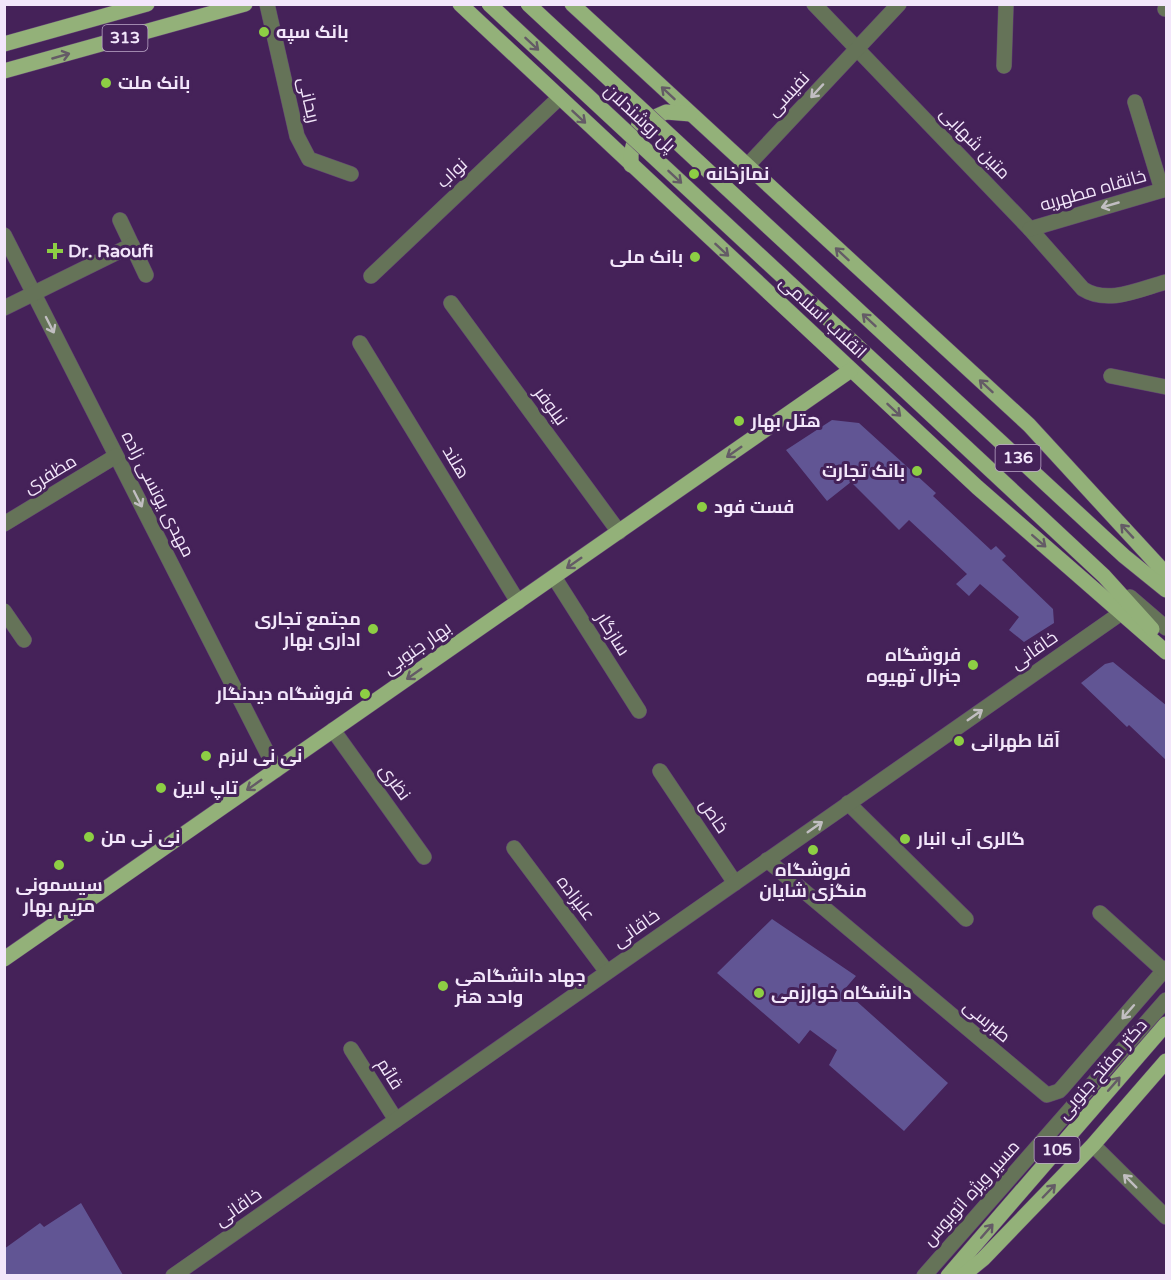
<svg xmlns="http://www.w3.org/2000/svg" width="1171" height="1280" font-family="'Varela Round',Cairo,sans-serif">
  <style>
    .building { fill: #615594 }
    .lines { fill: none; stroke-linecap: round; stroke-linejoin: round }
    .minor-casing { stroke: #614173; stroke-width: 16 }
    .major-casing { stroke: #614173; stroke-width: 16 }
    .minor { stroke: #657358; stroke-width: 15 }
    .major { stroke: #93b179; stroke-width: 15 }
    .major-bridge-casing { stroke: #614173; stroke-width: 16; stroke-linecap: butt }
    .major-bridge { stroke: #93b179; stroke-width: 15 }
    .oneway { stroke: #645b66 }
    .oneway2 { stroke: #c1bec1 }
    .poi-dot { fill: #8dce44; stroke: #452259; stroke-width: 2 }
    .labels { text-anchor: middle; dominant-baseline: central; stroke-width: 6; stroke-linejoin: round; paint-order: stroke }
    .shield { fill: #452259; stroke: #beabca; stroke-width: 1.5 }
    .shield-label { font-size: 16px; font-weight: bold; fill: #f2e6fa }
    .poi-label { font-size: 18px; font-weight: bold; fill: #f2e6fa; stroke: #452259; text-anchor: start }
    .street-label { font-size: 18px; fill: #f2e6fa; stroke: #452259 }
  </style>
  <rect width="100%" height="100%" fill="#452259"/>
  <g class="building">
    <path d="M 832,420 L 859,423 L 936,493 L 933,496 L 991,550 L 996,546 L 1006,556 L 1002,560 L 1053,609 L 1054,623 L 1024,642 L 1009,630 L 1019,617 L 980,584 L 969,596 L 956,584 L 967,574 L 909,520 L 899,530 L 851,482 L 827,501 L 786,450 Z"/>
    <path d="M 1113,662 L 1167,706 L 1167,761 L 1129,725 L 1127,727 L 1081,683 L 1105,664 Z"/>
    <path d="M 772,919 L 856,976 L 844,990 L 948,1083 L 904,1131 L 829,1065 L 837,1050 L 810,1030 L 799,1044 L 717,973 Z"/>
    <path d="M 81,1203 L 123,1275 L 4,1275 L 4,1249 L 40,1223 L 44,1227 Z"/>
  </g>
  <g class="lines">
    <defs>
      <g id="minor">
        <path d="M 267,4 L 297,136 L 309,159 L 351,174"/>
        <path d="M 814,4 L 1030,229 L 1083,289 C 1108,305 1140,289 1166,282"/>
        <path d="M 1165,9 L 1166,9"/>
        <path d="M 1004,66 L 1006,4"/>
        <path d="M 1135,102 L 1162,190"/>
        <path d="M 747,166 L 899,4"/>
        <path d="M 120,220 L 146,275"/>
        <path d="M 1030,229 L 1166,189"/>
        <path d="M 4,235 L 276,770"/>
        <path d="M 371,276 L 559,98"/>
        <path d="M 451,303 L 619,532"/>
        <path d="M 4,308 L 132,245"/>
        <path d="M 360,343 L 518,602"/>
        <path d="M 1111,376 L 1166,387"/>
        <path d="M 4,524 L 116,456"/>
        <path d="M 554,577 L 639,711"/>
        <path d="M 1130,597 L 1166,628"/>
        <path d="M 4,611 L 24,640"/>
        <path d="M 333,730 L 424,857"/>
        <path d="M 660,771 L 735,883"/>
        <path d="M 848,803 L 966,919"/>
        <path d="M 514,848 L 607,972"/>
        <path d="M 767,860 L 1047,1095 L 1059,1091 L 1062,1088 L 1166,968"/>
        <path d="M 1100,913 L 1164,971"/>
        <path d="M 351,1049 L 396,1120"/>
        <path d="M 1093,1145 L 1166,1217"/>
        <path d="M 173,1276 L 1121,613"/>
        <path d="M 924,1276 L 1166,1000"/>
      </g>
      <g id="major">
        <path d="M 460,4 L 977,487 L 1166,652"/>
        <path d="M 572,4 L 1029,425 L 1166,574"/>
        <path d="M 4,44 L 147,4"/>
        <path d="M 4,71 L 245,4"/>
        <path d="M 631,165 L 631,154 L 639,124 L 666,112 L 691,114"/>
        <path d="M 912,360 L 1124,556 L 1166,590"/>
        <path d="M 896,382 L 1104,576 L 1152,629"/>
        <path d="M 4,959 L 851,370"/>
        <path d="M 948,1276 L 1166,1024"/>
        <path d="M 962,1276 L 983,1259 L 1093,1145 L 1166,1061"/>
      </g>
    </defs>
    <use href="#minor" class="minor-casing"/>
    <use href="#major" class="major-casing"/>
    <use href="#minor" class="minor"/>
    <use href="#major" class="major"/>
    <defs>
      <g id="major-bridge">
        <path d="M 489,4 L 896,382"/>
        <path d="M 528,4 L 912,360"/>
      </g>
    </defs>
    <use href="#major-bridge" class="major-bridge-casing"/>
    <use href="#major-bridge" class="major-bridge"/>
  </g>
  <defs><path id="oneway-shaft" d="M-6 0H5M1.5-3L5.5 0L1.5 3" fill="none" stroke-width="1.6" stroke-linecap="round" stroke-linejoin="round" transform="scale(1.5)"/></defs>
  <g class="oneway">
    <use href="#oneway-shaft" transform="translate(532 44) rotate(43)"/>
    <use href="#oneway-shaft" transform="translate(61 56) rotate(-16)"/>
    <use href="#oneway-shaft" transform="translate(668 93) rotate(-137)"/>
    <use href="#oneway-shaft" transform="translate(579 117) rotate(43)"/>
    <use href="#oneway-shaft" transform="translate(675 177) rotate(43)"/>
    <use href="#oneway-shaft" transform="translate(722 250) rotate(43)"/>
    <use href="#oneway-shaft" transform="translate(842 254) rotate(-137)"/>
    <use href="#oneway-shaft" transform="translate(869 320) rotate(-137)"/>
    <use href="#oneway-shaft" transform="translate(986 386) rotate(-137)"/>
    <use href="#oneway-shaft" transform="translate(894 410) rotate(43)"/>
    <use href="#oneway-shaft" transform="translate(734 452) rotate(145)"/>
    <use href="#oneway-shaft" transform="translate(1127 531) rotate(-133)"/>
    <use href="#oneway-shaft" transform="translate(1039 541) rotate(41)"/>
    <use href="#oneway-shaft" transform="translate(574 563) rotate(145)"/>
    <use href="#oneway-shaft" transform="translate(414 674) rotate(145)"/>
    <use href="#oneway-shaft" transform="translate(254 785) rotate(145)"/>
    <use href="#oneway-shaft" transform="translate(1114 1084) rotate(-49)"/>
    <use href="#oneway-shaft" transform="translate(1049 1191) rotate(-46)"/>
    <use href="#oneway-shaft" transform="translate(987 1231) rotate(-49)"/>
  </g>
  <g class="oneway2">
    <use href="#oneway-shaft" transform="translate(817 91) rotate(133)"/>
    <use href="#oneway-shaft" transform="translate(1110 205) rotate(164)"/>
    <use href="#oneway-shaft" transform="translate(50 325) rotate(63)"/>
    <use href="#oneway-shaft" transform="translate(138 499) rotate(63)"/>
    <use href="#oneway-shaft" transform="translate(975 715) rotate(-35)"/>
    <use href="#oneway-shaft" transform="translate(815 827) rotate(-35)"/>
    <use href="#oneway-shaft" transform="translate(1128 1012) rotate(131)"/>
    <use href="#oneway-shaft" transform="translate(1130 1181) rotate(-135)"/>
  </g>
  <g class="poi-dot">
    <circle cx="264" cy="32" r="6"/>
    <circle cx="106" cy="83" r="6"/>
    <circle cx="694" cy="174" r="6"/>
    <path d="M52 242h6v6h6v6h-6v6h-6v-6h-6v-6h6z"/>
    <circle cx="695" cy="257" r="6"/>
    <circle cx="739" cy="421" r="6"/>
    <circle cx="917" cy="471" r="6"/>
    <circle cx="702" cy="507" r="6"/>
    <circle cx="373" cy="629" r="6"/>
    <circle cx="973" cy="665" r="6"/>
    <circle cx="365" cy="694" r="6"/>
    <circle cx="959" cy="741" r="6"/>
    <circle cx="206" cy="756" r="6"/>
    <circle cx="161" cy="788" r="6"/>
    <circle cx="89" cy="837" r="6"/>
    <circle cx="905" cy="839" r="6"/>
    <circle cx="813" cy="850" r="6"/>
    <circle cx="59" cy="865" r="6"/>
    <circle cx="443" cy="986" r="6"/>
    <circle cx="759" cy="993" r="6"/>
  </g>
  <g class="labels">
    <g class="shield">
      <rect x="102.5" y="25" width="45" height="26" rx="4.5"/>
      <rect x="995.5" y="445" width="45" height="26" rx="4.5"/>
      <rect x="1034.5" y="1137" width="45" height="26" rx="4.5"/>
    </g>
    <g class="shield-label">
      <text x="125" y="38">313</text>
      <text x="1018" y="458">136</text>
      <text x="1057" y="1150">105</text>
    </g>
    <g class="poi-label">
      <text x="276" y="32">بانک سپه</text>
      <text x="118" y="83">بانک ملت</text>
      <text x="706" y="174">نمازخانه</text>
      <text x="68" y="251">Dr. Raoufi</text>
      <text x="683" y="257" text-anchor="end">بانک ملی</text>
      <text x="751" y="421">هتل بهار</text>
      <text x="905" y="471" text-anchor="end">بانک تجارت</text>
      <text x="714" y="507">فست فود</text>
      <text x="361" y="619" text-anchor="end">مجتمع تجاری<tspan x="361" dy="21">اداری بهار</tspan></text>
      <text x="961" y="655" text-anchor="end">فروشگاه<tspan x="961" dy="21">جنرال تهیوه</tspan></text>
      <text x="353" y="694" text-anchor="end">فروشگاه دیدنگار</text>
      <text x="971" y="741">آقا طهرانی</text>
      <text x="218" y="756">نی نی لازم</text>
      <text x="173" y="788">تاپ لاین</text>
      <text x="101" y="837">نی نی من</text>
      <text x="917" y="839">گالری آب انبار</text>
      <text x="813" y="870" text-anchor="middle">فروشگاه<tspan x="813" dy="21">منگزی شایان</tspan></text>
      <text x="59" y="885" text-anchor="middle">سیسمونی<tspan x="59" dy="21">مریم بهار</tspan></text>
      <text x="455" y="976">جهاد دانشگاهی<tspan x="455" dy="21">واحد هنر</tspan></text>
      <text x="771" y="993">دانشگاه خوارزمی</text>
    </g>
    <g class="street-label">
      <text transform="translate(788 94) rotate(-47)">نفیسی</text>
      <text transform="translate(309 100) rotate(77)">ریحانی</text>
      <text transform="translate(640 118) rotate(43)">پل روشندلان</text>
      <text transform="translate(975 143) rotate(46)">متین شهابی</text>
      <text transform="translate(452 173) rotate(-43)">نواب</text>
      <text transform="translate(1093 190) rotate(-16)">خانقاه مطهریه</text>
      <text transform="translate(823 317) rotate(43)">انقلاب اسلامی</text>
      <text transform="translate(551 406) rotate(54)">نیلوفر</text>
      <text transform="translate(456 462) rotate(59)">هلند</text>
      <text transform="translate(50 474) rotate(-31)">مظفری</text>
      <text transform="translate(158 494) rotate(63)">مهدی یونسی زاده</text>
      <text transform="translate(613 634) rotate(58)">سازگار</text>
      <text transform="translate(417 648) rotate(-35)">بهار جنوبی</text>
      <text transform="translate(1034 650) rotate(-35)">خاقانی</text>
      <text transform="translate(395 782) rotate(54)">نظری</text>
      <text transform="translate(714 816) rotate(56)">خاص</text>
      <text transform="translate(576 898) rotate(53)">علیزاده</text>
      <text transform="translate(636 928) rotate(-35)">خاقانی</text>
      <text transform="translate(987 1021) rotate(40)">طبرسی</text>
      <text transform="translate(1102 1069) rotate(-49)">دکتر مفتح جنوبی</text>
      <text transform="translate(390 1074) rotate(58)">قائم</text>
      <text transform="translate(971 1193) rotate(-48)">مسیر ویژه اتوبوس</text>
      <text transform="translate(238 1207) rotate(-35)">خاقانی</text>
    </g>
  </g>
  <rect width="1171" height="1280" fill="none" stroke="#f2e6fa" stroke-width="12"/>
</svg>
